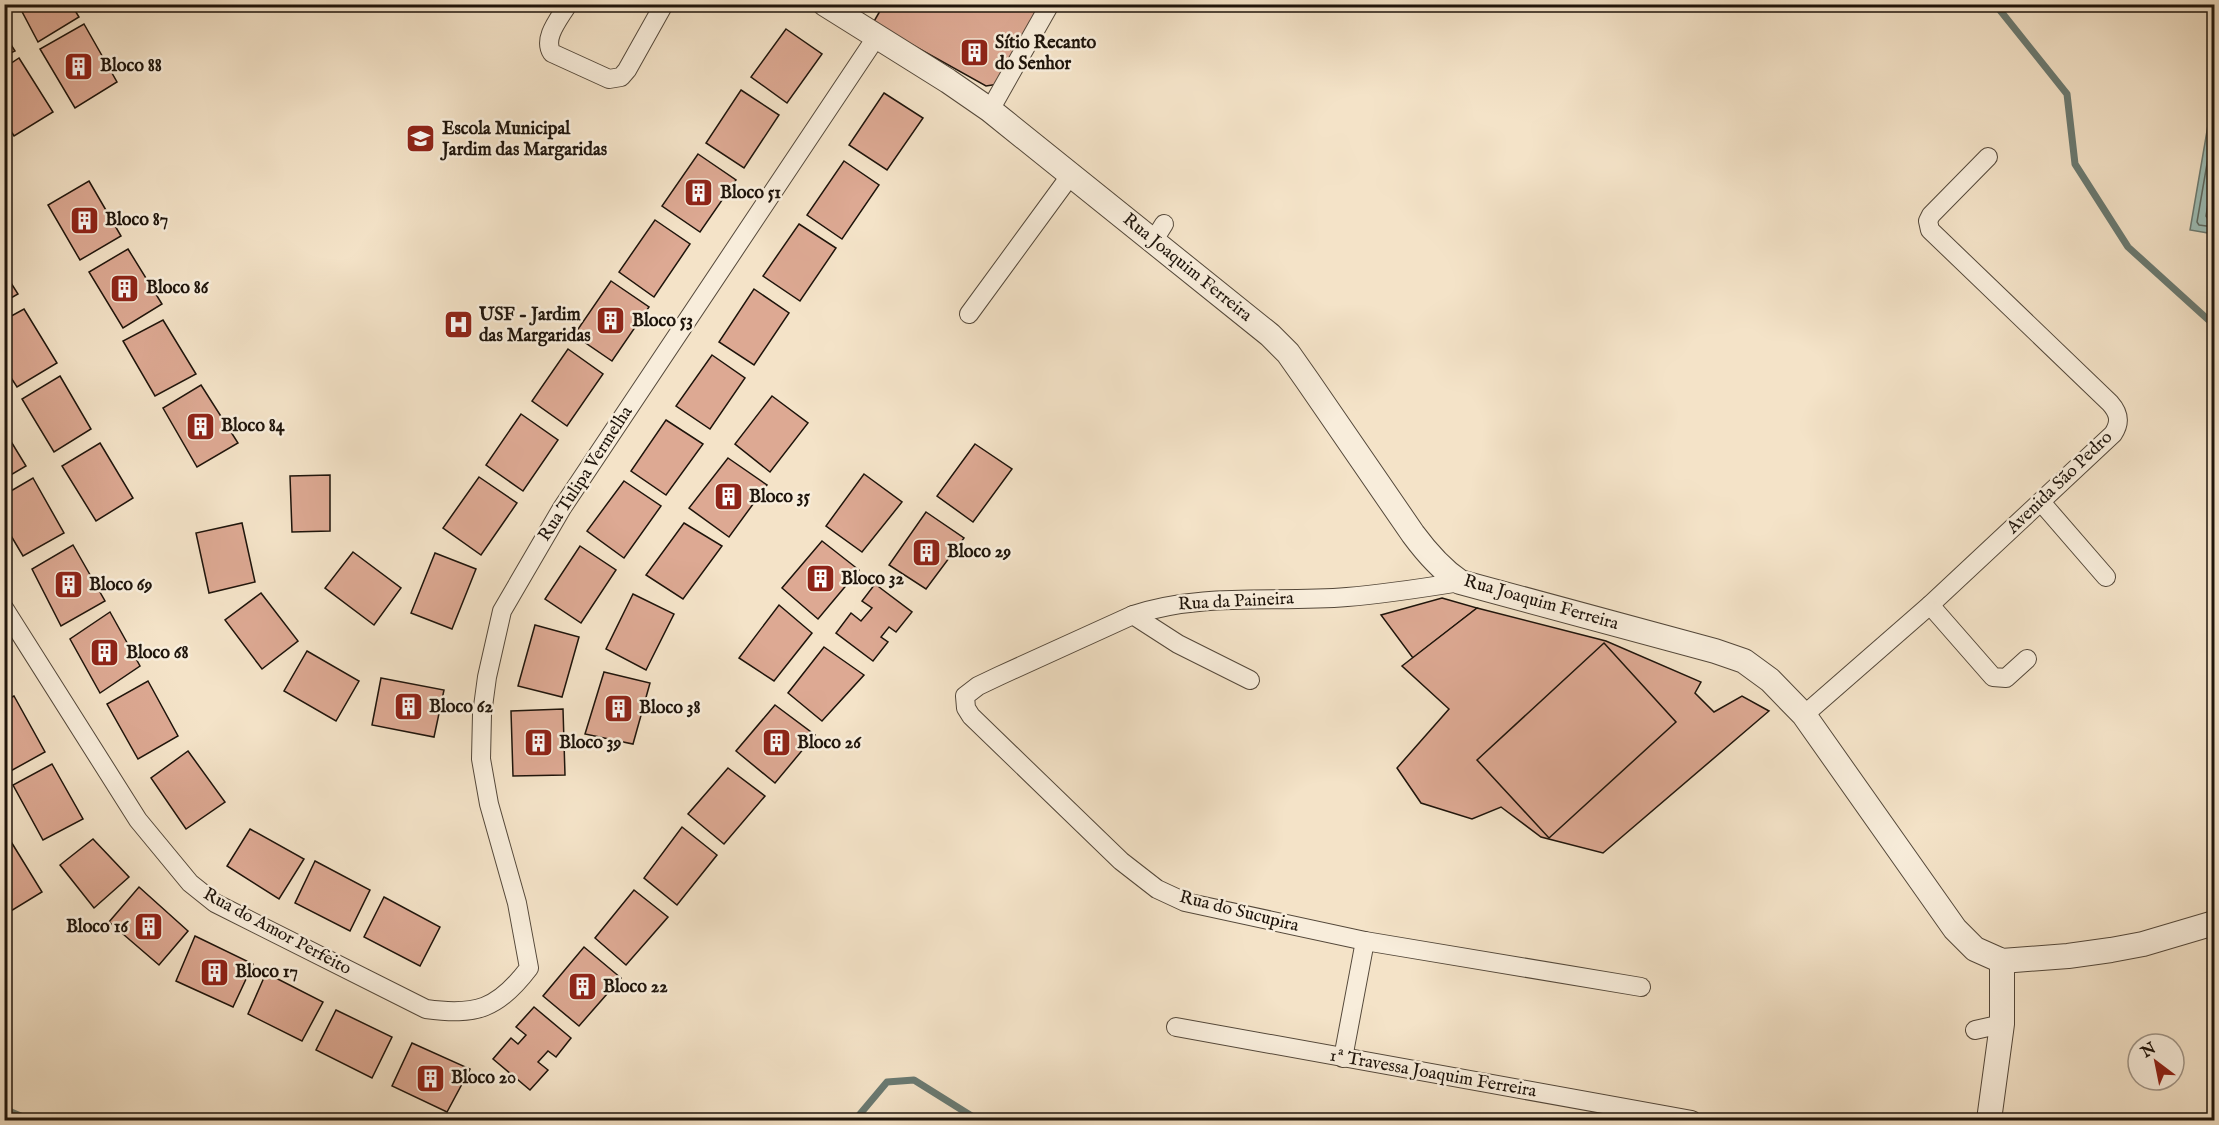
<svg xmlns="http://www.w3.org/2000/svg" width="2219" height="1125" font-family="'IM FELL English',serif">
  <style>
    .water { fill: #9cbeb7; stroke: #6a7a72; stroke-width: 1.5 }
    .lines { fill: none; stroke-linecap: round; stroke-linejoin: round }
    .shore { stroke: #5d6961; stroke-width: 1.5 }
    .stream { stroke: #6a7a72; stroke-width: 7 }
    .building { fill: #dda993; stroke: #1e140b; stroke-width: 1.5 }
    .minor-casing { stroke: #54483a; stroke-width: 20 }
    .tertiary-casing { stroke: #54483a; stroke-width: 26 }
    .minor { stroke: #f8eddb; stroke-width: 18 }
    .tertiary { stroke: #f8eddb; stroke-width: 24 }
    .labels { text-anchor: middle; dominant-baseline: central; stroke-width: 5; stroke-linejoin: round; paint-order: stroke }
    .poi-label { font-size: 18px; font-weight: bold; fill: #1e140b; stroke: #f8eddb; text-anchor: start }
    .street-label { font-size: 18px; fill: #1e140b; stroke: #f8eddb }
  </style>
  <rect width="100%" height="100%" fill="#f4e3c8"/>
  <filter id="stains"><feTurbulence type="fractalNoise" baseFrequency=".00333" numOctaves="4"/><feColorMatrix values="0 0 0 0 .2 0 0 0 0 .09 0 0 0 0 .02 0 0 0 .5 -.17"/></filter>
  <radialGradient id="worn" r=".72"><stop offset=".6" stop-color="#630" stop-opacity="0"/><stop offset="1" stop-color="#630" stop-opacity=".3"/></radialGradient>
  <path class="water" d="M 2213,96 L 2214,96 L 2214,234 L 2190,230 Z"/>
  <g class="lines">
    <g class="shore">
      <path d="M 2214,123 L 2197,222 L 2199,225 L 2214,227"/>
      <path d="M 2214,166 L 2206,216 L 2208,219 L 2214,220"/>
    </g>
    <g class="stream">
      <path d="M 1995,4 L 2067,94 L 2075,164 L 2128,247 L 2214,325"/>
      <path d="M 4,1109 L 30,1120"/>
      <path d="M 855,1120 L 887,1082 L 914,1080 L 978,1120"/>
    </g>
  </g>
  <g class="building">
    <path d="M 18,4 L 71,4 L 79,17 L 38,42 Z"/>
    <path d="M 884,4 L 1048,4 L 1005,83 L 986,86 L 873,23 Z"/>
    <path d="M 84,24 L 117,82 L 75,108 L 40,49 Z"/>
    <path d="M 786,29 L 822,54 L 787,103 L 751,77 Z"/>
    <path d="M 4,34 L 15,51 L 4,56 Z"/>
    <path d="M 19,58 L 53,112 L 14,136 L 4,120 L 4,68 Z"/>
    <path d="M 741,90 L 779,115 L 744,168 L 706,143 Z"/>
    <path d="M 884,93 L 923,118 L 887,170 L 849,145 Z"/>
    <path d="M 698,154 L 736,180 L 700,232 L 662,206 Z"/>
    <path d="M 844,161 L 879,185 L 842,239 L 807,215 Z"/>
    <path d="M 89,181 L 121,236 L 80,260 L 48,205 Z"/>
    <path d="M 655,220 L 690,244 L 654,297 L 619,272 Z"/>
    <path d="M 799,224 L 836,248 L 800,301 L 763,276 Z"/>
    <path d="M 128,249 L 162,304 L 123,328 L 89,272 Z"/>
    <path d="M 4,272 L 18,294 L 4,302 Z"/>
    <path d="M 611,281 L 649,307 L 612,361 L 574,335 Z"/>
    <path d="M 754,289 L 789,313 L 754,365 L 719,342 Z"/>
    <path d="M 24,309 L 57,363 L 17,387 L 4,367 L 4,320 Z"/>
    <path d="M 163,320 L 196,374 L 155,396 L 123,341 Z"/>
    <path d="M 568,349 L 603,374 L 567,426 L 532,401 Z"/>
    <path d="M 712,355 L 745,378 L 710,429 L 676,406 Z"/>
    <path d="M 60,376 L 91,429 L 54,452 L 22,399 Z"/>
    <path d="M 201,385 L 238,443 L 197,467 L 163,408 Z"/>
    <path d="M 772,396 L 808,423 L 770,472 L 735,444 Z"/>
    <path d="M 521,414 L 558,440 L 523,491 L 486,465 Z"/>
    <path d="M 666,420 L 703,444 L 666,495 L 631,471 Z"/>
    <path d="M 4,430 L 26,466 L 4,479 Z"/>
    <path d="M 100,443 L 133,498 L 96,521 L 62,466 Z"/>
    <path d="M 975,444 L 1012,469 L 973,522 L 937,496 Z"/>
    <path d="M 728,458 L 767,485 L 729,537 L 689,508 Z"/>
    <path d="M 864,474 L 902,502 L 862,552 L 826,526 Z"/>
    <path d="M 330,475 L 330,531 L 292,532 L 290,476 Z"/>
    <path d="M 479,477 L 517,503 L 481,555 L 443,528 Z"/>
    <path d="M 33,478 L 64,533 L 23,556 L 4,524 L 4,495 Z"/>
    <path d="M 624,481 L 661,506 L 624,558 L 587,531 Z"/>
    <path d="M 926,512 L 964,538 L 926,589 L 889,565 Z"/>
    <path d="M 242,523 L 255,582 L 209,593 L 196,533 Z"/>
    <path d="M 684,523 L 722,546 L 683,599 L 646,575 Z"/>
    <path d="M 822,541 L 859,570 L 818,619 L 782,588 Z"/>
    <path d="M 73,545 L 105,601 L 61,626 L 32,569 Z"/>
    <path d="M 580,546 L 616,570 L 581,623 L 545,599 Z"/>
    <path d="M 353,552 L 401,588 L 374,625 L 325,588 Z"/>
    <path d="M 435,553 L 476,569 L 452,629 L 411,613 Z"/>
    <path d="M 875,584 L 912,612 L 896,632 L 889,627 L 881,637 L 888,642 L 873,661 L 836,633 L 851,613 L 861,621 L 872,608 L 862,601 Z"/>
    <path d="M 261,593 L 298,641 L 262,669 L 225,620 Z"/>
    <path d="M 633,594 L 674,614 L 646,670 L 606,649 Z"/>
    <path d="M 1442,598 L 1477,608 L 1413,658 L 1381,615 Z"/>
    <path d="M 779,605 L 812,633 L 774,681 L 739,658 Z"/>
    <path d="M 1477,608 L 1606,641 L 1701,682 L 1695,693 L 1714,712 L 1742,696 L 1769,711 L 1603,853 L 1541,837 L 1501,807 L 1472,819 L 1421,803 L 1397,768 L 1449,709 L 1402,666 Z"/>
    <path d="M 110,612 L 140,666 L 100,693 L 70,639 Z"/>
    <path d="M 535,625 L 579,637 L 562,697 L 518,686 Z"/>
    <path d="M 1604,643 L 1676,722 L 1549,838 L 1477,760 Z"/>
    <path d="M 824,647 L 864,675 L 822,721 L 788,693 Z"/>
    <path d="M 307,651 L 359,681 L 336,721 L 284,691 Z"/>
    <path d="M 604,672 L 650,683 L 633,744 L 585,734 Z"/>
    <path d="M 381,678 L 444,690 L 434,737 L 372,725 Z"/>
    <path d="M 148,681 L 178,736 L 138,759 L 107,704 Z"/>
    <path d="M 14,696 L 45,752 L 7,773 L 4,769 L 4,701 Z"/>
    <path d="M 775,705 L 815,735 L 775,783 L 736,751 Z"/>
    <path d="M 563,709 L 565,775 L 513,776 L 511,711 Z"/>
    <path d="M 188,751 L 225,802 L 186,829 L 151,778 Z"/>
    <path d="M 52,764 L 83,819 L 43,840 L 13,785 Z"/>
    <path d="M 728,768 L 765,796 L 724,844 L 688,814 Z"/>
    <path d="M 682,827 L 717,855 L 677,905 L 644,878 Z"/>
    <path d="M 250,829 L 304,859 L 279,899 L 227,866 Z"/>
    <path d="M 93,839 L 129,877 L 94,908 L 60,865 Z"/>
    <path d="M 10,840 L 42,892 L 6,914 L 4,911 L 4,843 Z"/>
    <path d="M 315,861 L 370,890 L 350,931 L 295,903 Z"/>
    <path d="M 139,887 L 188,931 L 159,965 L 109,922 Z"/>
    <path d="M 634,890 L 668,917 L 626,965 L 595,938 Z"/>
    <path d="M 384,897 L 440,927 L 420,966 L 364,937 Z"/>
    <path d="M 195,936 L 253,964 L 233,1007 L 176,981 Z"/>
    <path d="M 584,947 L 621,978 L 579,1026 L 543,996 Z"/>
    <path d="M 266,973 L 323,1002 L 302,1041 L 248,1014 Z"/>
    <path d="M 534,1007 L 571,1038 L 556,1057 L 548,1051 L 538,1062 L 548,1070 L 530,1090 L 493,1059 L 511,1038 L 518,1044 L 526,1035 L 516,1027 Z"/>
    <path d="M 336,1010 L 392,1037 L 372,1078 L 316,1050 Z"/>
    <path d="M 412,1043 L 470,1069 L 447,1112 L 392,1086 Z"/>
  </g>
  <g class="lines">
    <defs>
      <g id="minor">
        <path d="M 568,4 C 560,18 542,38 552,53 L 609,79 L 621,77 L 627,70 L 664,4"/>
        <path d="M 990,110 L 1050,4"/>
        <path d="M 1154,240 L 1164,224"/>
        <path d="M 969,314 L 1070,176"/>
        <path d="M 2041,502 L 2106,577"/>
        <path d="M 1930,605 L 1993,677 L 2006,678 L 2027,659"/>
        <path d="M 4,608 L 138,820 L 190,883 L 215,903 L 426,1009 C 476,1016 498,1009 529,968 L 517,903 L 489,804 L 481,759 L 482,714 L 487,677 L 502,611 L 562,508 L 877,36"/>
        <path d="M 1133,615 L 1178,644 L 1250,680"/>
        <path d="M 1804,715 L 1930,605 L 2113,434 C 2121,422 2119,413 2110,403 L 1930,230 L 1928,221 L 1931,215 L 1988,157"/>
        <path d="M 1365,941 L 1641,987"/>
        <path d="M 1176,1027 L 1692,1120"/>
        <path d="M 1975,1030 L 2002,1024"/>
        <path d="M 1343,1058 L 1365,941 L 1185,902 L 1157,889 L 1121,861 L 971,716 L 966,708 L 965,696 L 978,686 L 999,676 L 1133,615 C 1203,592 1275,603 1347,597 C 1385,594 1423,588 1460,582"/>
      </g>
      <g id="tertiary">
        <path d="M 825,4 L 948,81 L 990,110 L 1270,335 L 1288,353 L 1307,380 L 1413,534 C 1427,553 1441,569 1460,582 L 1715,651 L 1744,661 L 1770,680 L 1804,715 L 1955,929 L 1975,949 L 2002,961 L 2068,956 L 2111,950 L 2143,944 L 2214,923"/>
        <path d="M 1989,1120 L 2002,1024 L 2002,961"/>
      </g>
    </defs>
    <use href="#minor" class="minor-casing"/>
    <use href="#tertiary" class="tertiary-casing"/>
    <use href="#minor" class="minor"/>
    <use href="#tertiary" class="tertiary"/>
  </g>
  <defs>
    <symbol id="building-square" viewBox="-11 -11 22 22"><rect x="-9" y="-9" width="18" height="18" rx="4" fill="#8f2418" stroke="#f8eddb"/><path d="M-4-6H4V6H1V3H-1V6H-4ZM-2.5-4.3h1.7v1.8h-1.7ZM.8-4.3h1.7v1.8H.8ZM-2.5-1h1.7V.8h-1.7ZM.8-1h1.7V.8H.8Z" fill="#fff"/></symbol>
    <symbol id="school-square" viewBox="-11 -11 22 22"><rect x="-9" y="-9" width="18" height="18" rx="4" fill="#8f2418" stroke="#f8eddb"/><path d="M0-5L7-2L0 1L-7-2ZM-4 1L0 2.5L4 1V4Q0 6-4 4Z" fill="#fff"/></symbol>
    <symbol id="hospital-square" viewBox="-11 -11 22 22"><rect x="-9" y="-9" width="18" height="18" rx="4" fill="#8f2418" stroke="#f8eddb"/><path d="M-5-5h3v3.5h4V-5h3V5h-3V1.5h-4V5h-3Z" fill="#fff"/></symbol>
  </defs>
  <g fill-rule="evenodd">
    <use href="#building-square" x="958" y="36" width="33" height="33"/>
    <use href="#building-square" x="62" y="50" width="33" height="33"/>
    <use href="#school-square" x="404" y="122" width="33" height="33"/>
    <use href="#building-square" x="682" y="176" width="33" height="33"/>
    <use href="#building-square" x="68" y="204" width="33" height="33"/>
    <use href="#building-square" x="108" y="272" width="33" height="33"/>
    <use href="#building-square" x="594" y="304" width="33" height="33"/>
    <use href="#hospital-square" x="442" y="308" width="33" height="33"/>
    <use href="#building-square" x="184" y="410" width="33" height="33"/>
    <use href="#building-square" x="712" y="480" width="33" height="33"/>
    <use href="#building-square" x="910" y="536" width="33" height="33"/>
    <use href="#building-square" x="804" y="562" width="33" height="33"/>
    <use href="#building-square" x="52" y="568" width="33" height="33"/>
    <use href="#building-square" x="88" y="636" width="33" height="33"/>
    <use href="#building-square" x="392" y="690" width="33" height="33"/>
    <use href="#building-square" x="602" y="692" width="33" height="33"/>
    <use href="#building-square" x="522" y="726" width="33" height="33"/>
    <use href="#building-square" x="760" y="726" width="33" height="33"/>
    <use href="#building-square" x="132" y="910" width="33" height="33"/>
    <use href="#building-square" x="198" y="956" width="33" height="33"/>
    <use href="#building-square" x="566" y="970" width="33" height="33"/>
    <use href="#building-square" x="414" y="1062" width="33" height="33"/>
  </g>
  <g class="labels">
    <g class="poi-label">
      <text x="995" y="43">Sítio Recanto<tspan x="995" dy="21">do Senhor</tspan></text>
      <text x="100" y="66">Bloco 88</text>
      <text x="442" y="129">Escola Municipal<tspan x="442" dy="21">Jardim das Margaridas</tspan></text>
      <text x="720" y="193">Bloco 51</text>
      <text x="105" y="220">Bloco 87</text>
      <text x="146" y="288">Bloco 86</text>
      <text x="479" y="315">USF - Jardim<tspan x="479" dy="21">das Margaridas</tspan></text>
      <text x="632" y="321">Bloco 53</text>
      <text x="221" y="426">Bloco 84</text>
      <text x="749" y="497">Bloco 35</text>
      <text x="947" y="552">Bloco 29</text>
      <text x="841" y="579">Bloco 32</text>
      <text x="89" y="585">Bloco 69</text>
      <text x="126" y="653">Bloco 68</text>
      <text x="429" y="707">Bloco 62</text>
      <text x="639" y="708">Bloco 38</text>
      <text x="559" y="743">Bloco 39</text>
      <text x="797" y="743">Bloco 26</text>
      <text x="128" y="927" text-anchor="end">Bloco 16</text>
      <text x="235" y="972">Bloco 17</text>
      <text x="603" y="987">Bloco 22</text>
      <text x="451" y="1078">Bloco 20</text>
    </g>
    <g class="street-label">
      <text transform="translate(1187 268) rotate(39)">Rua Joaquim Ferreira</text>
      <text transform="translate(586 474) rotate(-57)">Rua Tulipa Vermelha</text>
      <text transform="translate(2060 483) rotate(-44)">Avenida São Pedro</text>
      <text transform="translate(1236 602) rotate(-3)">Rua da Paineira</text>
      <text transform="translate(1541 603) rotate(16)">Rua Joaquim Ferreira</text>
      <text transform="translate(1239 912) rotate(14)">Rua do Sucupira</text>
      <text transform="translate(277 932) rotate(28)">Rua do Amor Perfeito</text>
      <text transform="translate(1433 1074) rotate(10)">1ª Travessa Joaquim Ferreira</text>
    </g>
  </g>
  <rect width="2219" height="1125" fill="none" stroke="#f4e3c8" stroke-width="24"/>
  <rect x="6" y="6" width="2207" height="1113" fill="none" stroke="#1e140b" stroke-width="3"/>
  <rect x="12" y="12" width="2195" height="1101" fill="none" stroke="#1e140b" stroke-width="1.5"/>
  <g transform="translate(2156 1062) rotate(328)"><circle r="28" fill="#f8eddb" stroke="#a19688" stroke-width="1.5"/>
  <path d="M0-4.5L10 22L0 15L-10 22Z" fill="#8f2418"/>
  <text y="-9" font-size="16" font-weight="bold" text-anchor="middle" fill="#1e140b">N</text>
  </g>
  <rect width="100%" height="100%" filter="url(#stains)"/>
  <rect width="100%" height="100%" fill="url(#worn)"/>
</svg>
